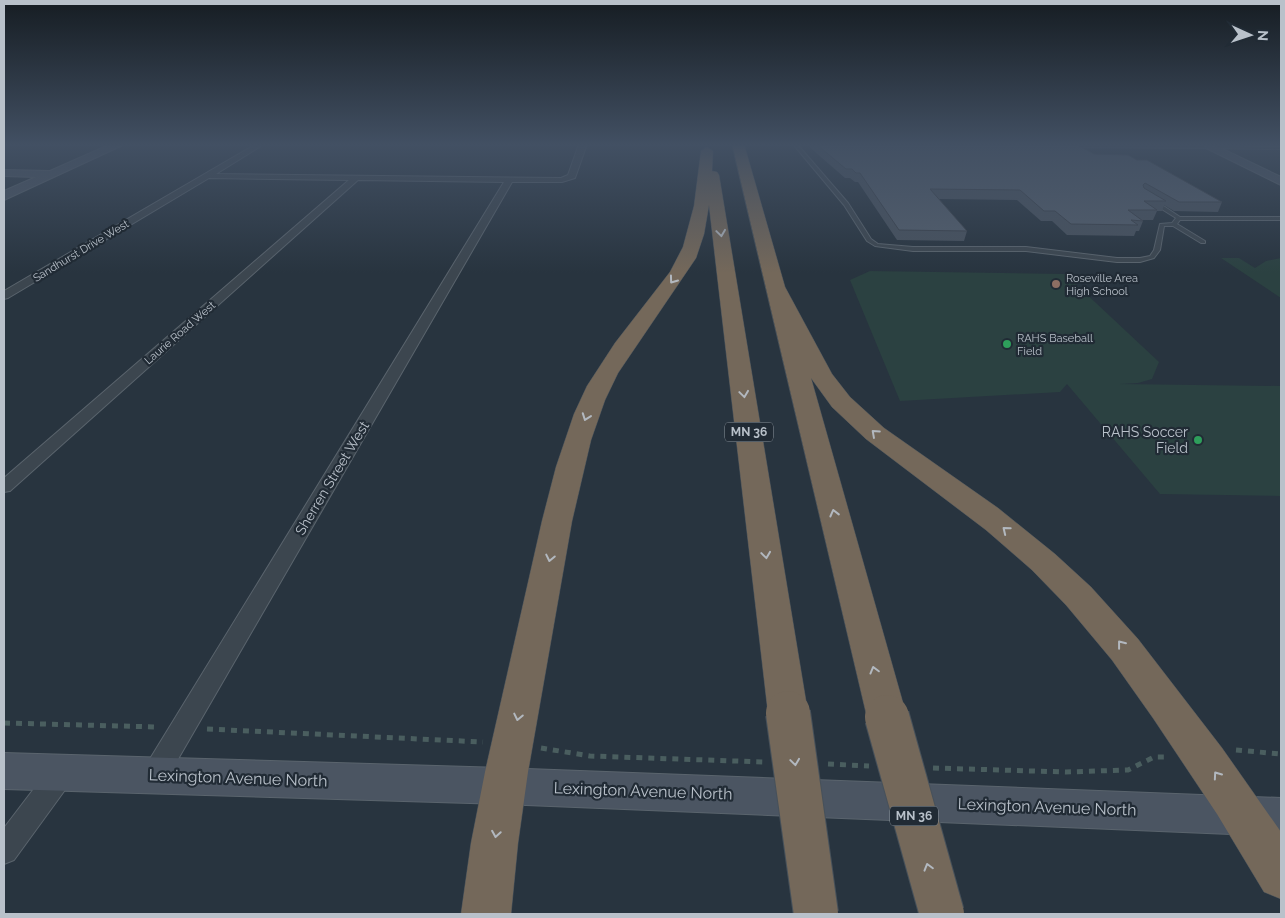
<svg xmlns="http://www.w3.org/2000/svg" width="1285" height="918" font-family="Raleway,sans-serif">
  <style>
    .green { fill: #2b4141 }
    .lines { fill: none; stroke-linecap: round; stroke-linejoin: round }
    .lane-casing { stroke: #5a646d; stroke-width: 2 }
    .street-casing { stroke: #5a646d; stroke-width: 2 }
    .secondary-casing { stroke: #5a646d; stroke-width: 2 }
    .highway-casing { stroke: #47515a; stroke-width: 1 }
    .path { stroke: #4a5e5f; stroke-width: 5; stroke-dasharray: 6 6; stroke-linecap: butt }
    .lane { fill: #3c464f; fill-rule: evenodd }
    .street { fill: #3c464f; fill-rule: evenodd }
    .secondary { fill: #4b5562; fill-rule: evenodd }
    .highway { fill: #74685a; fill-rule: evenodd }
    .highway-bridge-casing { stroke: #47515a; stroke-width: 46; stroke-linecap: butt }
    .highway-bridge { stroke: #74685a; stroke-width: 44 }
    .wall { fill: #48525e }
    .building { fill: #545f6d; stroke: #3b424c }
    .oneway { stroke: #b2b8bf }
    .education-dot { fill: #8d6e63; stroke: #212b35; stroke-width: 2 }
    .leisure-dot { fill: #2e9e5b; stroke: #212b35; stroke-width: 2 }
    .labels { text-anchor: middle; dominant-baseline: central; stroke-width: 4.5; stroke-linejoin: round; paint-order: stroke }
    .far-street-label { font-size: 11px; fill: #b9c1ca; stroke: #212b35 }
    .far-poi-label { font-size: 11px; fill: #b9c1ca; stroke: #212b35; text-anchor: start }
    .shield { fill: #212b35; stroke: #8b949d; stroke-width: 1 }
    .shield-label { font-size: 12px; font-weight: bold; fill: #b9c1ca }
    .poi-label { font-size: 14px; fill: #b9c1ca; stroke: #212b35; text-anchor: end }
    .street-label { font-size: 14px; fill: #b9c1ca; stroke: #212b35 }
    .near-street-label { font-size: 16px; fill: #b9c1ca; stroke: #212b35 }
  </style>
  <rect width="100%" height="100%" fill="#28343f"/>
  <g class="green">
    <path d="M 1221,258 L 1239,258 L 1255,268 L 1266,261 L 1281,258 L 1281,298 Z"/>
    <path d="M 870,271 L 1065,274 L 1159,362 L 1152,379 L 1138,383 L 1120,384 L 1281,386 L 1281,496 L 1160,494 L 1067,384 L 1060,392 L 900,401 L 850,280 Z"/>
  </g>
  <g class="lines">
    <defs>
      <g id="lane">
        <path d="M 793,144 L 797,144 L 848,203 L 871,239 L 878,244 L 913,247 L 1026,247 L 1117,258 L 1140,258 L 1150,256 L 1154,250 L 1160,224 L 1172,223 L 1176,218 L 1152,203 L 1152,201 L 1156,201 L 1180,217 L 1281,217 L 1281,220 L 1180,220 L 1177,224 L 1205,241 L 1205,243 L 1201,243 L 1173,226 L 1164,226 L 1160,250 L 1154,258 L 1140,262 L 1117,262 L 1026,251 L 913,251 L 875,246 L 867,241 L 844,205 Z"/>
        <path d="M 1209,146 L 1281,147 L 1281,149 L 1208,148 Z"/>
      </g>
      <g id="street">
        <path d="M 256,144 L 264,144 L 216,174 L 561,178 L 568,175 L 579,144 L 587,144 L 575,178 L 562,182 L 512,182 L 163,785 L 154,788 L 145,785 L 141,776 L 145,767 L 504,182 L 358,180 L 10,491 L 4,492 L 4,478 L 349,180 L 209,178 L 8,298 L 4,299 L 4,291 Z"/>
        <path d="M 1054,144 L 1209,144 L 1212,146 L 1208,148 L 1057,147 Z"/>
        <path d="M 61,762 L 70,765 L 74,774 L 70,783 L 14,860 L 4,864 L 4,828 L 52,765 Z"/>
      </g>
      <g id="secondary">
        <path d="M 111,144 L 125,144 L 4,200 L 4,191 L 36,177 L 4,176 L 4,170 L 50,171 Z"/>
        <path d="M 1198,144 L 1212,144 L 1281,177 L 1281,185 Z"/>
        <path d="M 4,753 L 503,768 L 1281,798 L 1281,836 L 503,804 L 4,789 Z"/>
      </g>
      <g id="highway">
        <path d="M 732,144 L 744,144 L 785,287 L 832,374 L 850,397 L 884,428 L 998,508 L 1055,554 L 1091,587 L 1138,639 L 1222,748 L 1281,832 L 1281,899 L 1264,892 L 1217,814 L 1153,718 L 1112,660 L 1066,605 L 1032,570 L 986,530 L 866,439 L 832,407 L 811,378 L 907,717 L 901,730 L 887,735 L 873,730 L 867,717 Z"/>
        <path d="M 707,147 L 713,151 L 712,171 L 717,172 L 719,175 L 808,713 L 802,726 L 788,731 L 774,726 L 768,713 L 709,205 L 704,234 L 696,258 L 618,373 L 605,400 L 591,440 L 572,521 L 528,772 L 518,843 L 511,914 L 461,914 L 471,843 L 485,772 L 542,521 L 556,467 L 574,414 L 587,386 L 615,343 L 670,272 L 683,247 L 694,206 L 701,151 Z"/>
      </g>
    </defs>
    <use href="#lane" class="lane-casing"/>
    <use href="#street" class="street-casing"/>
    <use href="#secondary" class="secondary-casing"/>
    <use href="#highway" class="highway-casing"/>
    <g class="path">
      <path d="M 4,723 L 158,727"/>
      <path d="M 207,729 L 483,742"/>
      <path d="M 541,748 L 590,756 L 764,762"/>
      <path d="M 1236,750 L 1281,754"/>
      <path d="M 828,764 L 869,766"/>
      <path d="M 933,768 L 1066,772 L 1128,770 L 1154,757 L 1168,757"/>
    </g>
    <use href="#lane" class="lane"/>
    <use href="#street" class="street"/>
    <use href="#secondary" class="secondary"/>
    <use href="#highway" class="highway"/>
    <defs>
      <g id="highway-bridge">
        <path d="M 788,713 L 816,914"/>
        <path d="M 887,717 L 942,914"/>
      </g>
    </defs>
    <use href="#highway-bridge" class="highway-bridge-casing"/>
    <use href="#highway-bridge" class="highway-bridge"/>
  </g>
  <path class="wall" d="M 806,144 L 1028,144 L 1094,154 L 1137,160 L 1222,202 L 1218,212 L 1174,211 L 1164,205 L 1162,211 L 1157,211 L 1153,220 L 1142,220 L 1143,221 L 1139,231 L 1136,231 L 1134,236 L 1067,235 L 1052,221 L 1041,221 L 1017,200 L 938,199 L 967,231 L 964,241 L 897,240 L 858,182 L 855,182 L 850,178 L 845,178 Z"/>
  <path class="building" d="M 816,144 L 1078,145 L 1094,154 L 1128,155 L 1137,160 L 1147,160 L 1222,202 L 1179,202 L 1145,183 L 1143,185 L 1144,188 L 1166,201 L 1144,201 L 1157,210 L 1128,210 L 1143,221 L 1131,220 L 1138,225 L 1071,224 L 1055,211 L 1044,211 L 1020,190 L 930,189 L 967,231 L 899,230 L 860,173 L 856,173 L 852,169 L 846,169 Z"/>
  <defs><path id="oneway-chevron" d="M-2-3.5L2.5 0L-2 3.5" fill="none" stroke-width="1.6" stroke-linecap="round" stroke-linejoin="round" transform="scale(1.25)"/></defs>
  <g class="oneway">
    <use href="#oneway-chevron" transform="translate(721 233) rotate(82)"/>
    <use href="#oneway-chevron" transform="translate(673 280) rotate(126)"/>
    <use href="#oneway-chevron" transform="translate(744 394) rotate(82)"/>
    <use href="#oneway-chevron" transform="translate(586 417) rotate(110)"/>
    <use href="#oneway-chevron" transform="translate(875 433) rotate(-138)"/>
    <use href="#oneway-chevron" transform="translate(834 513) rotate(-104)"/>
    <use href="#oneway-chevron" transform="translate(1006 530) rotate(-141)"/>
    <use href="#oneway-chevron" transform="translate(766 555) rotate(82)"/>
    <use href="#oneway-chevron" transform="translate(550 558) rotate(102)"/>
    <use href="#oneway-chevron" transform="translate(1121 644) rotate(-128)"/>
    <use href="#oneway-chevron" transform="translate(874 670) rotate(-105)"/>
    <use href="#oneway-chevron" transform="translate(518 717) rotate(102)"/>
    <use href="#oneway-chevron" transform="translate(795 762) rotate(82)"/>
    <use href="#oneway-chevron" transform="translate(1217 775) rotate(-125)"/>
    <use href="#oneway-chevron" transform="translate(496 834) rotate(99)"/>
    <use href="#oneway-chevron" transform="translate(928 867) rotate(-106)"/>
  </g>
  <linearGradient id="sky" x2="0" y2="1"><stop stop-color="#161d23"/><stop offset="0.53" stop-color="#425063"/><stop offset="1" stop-color="#425063" stop-opacity="0"/></linearGradient>
  <rect width="1285" height="273" fill="url(#sky)"/>
  <circle class="education-dot" cx="1056" cy="284" r="5"/>
  <g class="leisure-dot">
    <circle cx="1007" cy="344" r="5"/>
    <circle cx="1198" cy="440" r="5"/>
  </g>
  <g class="labels">
    <g class="far-street-label">
      <text transform="translate(81 251) rotate(-31)">Sandhurst Drive West</text>
      <text transform="translate(180 333) rotate(-41)">Laurie Road West</text>
    </g>
    <g class="far-poi-label">
      <text x="1066" y="278">Roseville Area<tspan x="1066" dy="13">High School</tspan></text>
      <text x="1017" y="338">RAHS Baseball<tspan x="1017" dy="13">Field</tspan></text>
    </g>
    <g class="shield">
      <rect x="725" y="422.5" width="48" height="19" rx="4"/>
      <rect x="890" y="806.5" width="48" height="19" rx="4"/>
    </g>
    <g class="shield-label">
      <text x="749" y="432">MN 36</text>
      <text x="914" y="816">MN 36</text>
    </g>
    <g class="poi-label">
      <text x="1188" y="432">RAHS Soccer<tspan x="1188" dy="16">Field</tspan></text>
    </g>
    <g class="street-label">
      <text transform="translate(332 478) rotate(-59)">Sherren Street West</text>
    </g>
    <g class="near-street-label">
      <text transform="translate(238 778) rotate(2)">Lexington Avenue North</text>
      <text transform="translate(643 791) rotate(2)">Lexington Avenue North</text>
      <text transform="translate(1047 807) rotate(2)">Lexington Avenue North</text>
    </g>
  </g>
  <rect width="1285" height="918" fill="none" stroke="#b9c1ca" stroke-width="10"/>
  <g transform="translate(1250 35) rotate(93)" stroke="#212b35" stroke-width="4" paint-order="stroke">
  <path d="M0-4L9 19L0 12L-9 19Z" fill="#b9c1ca"/>
  <text y="-8" font-size="14" font-weight="bold" text-anchor="middle" fill="#b9c1ca">N</text>
  </g>
</svg>
